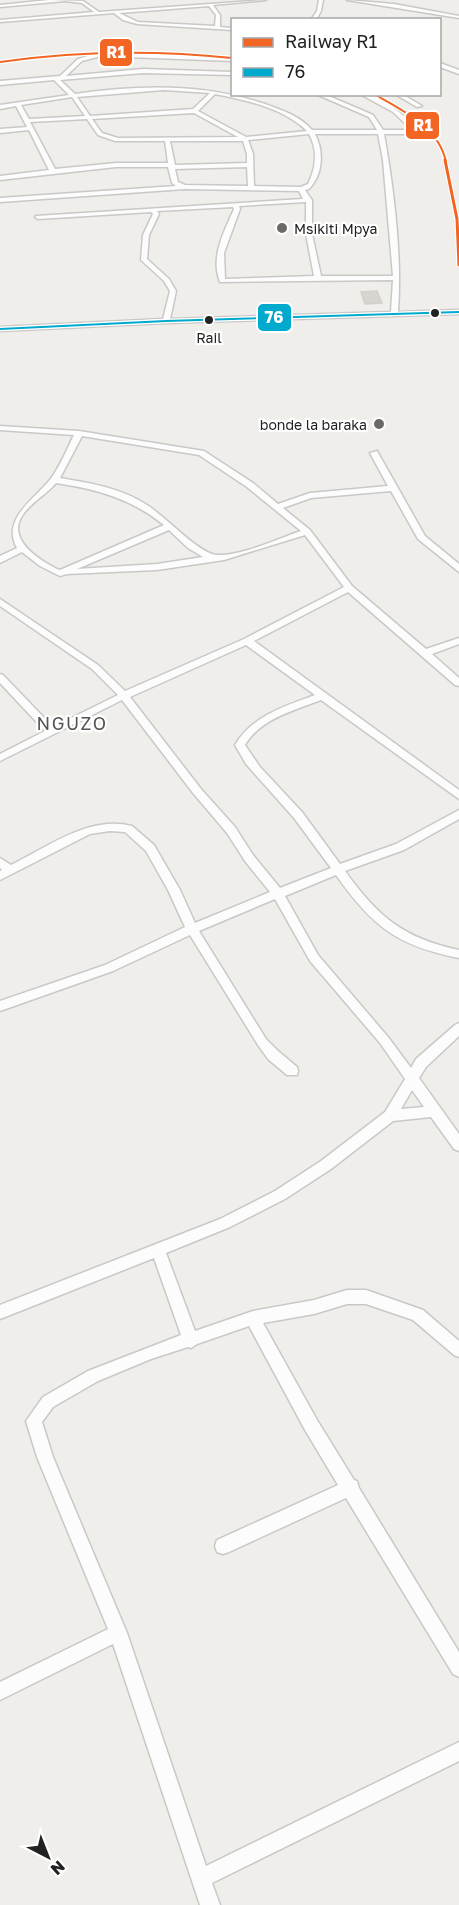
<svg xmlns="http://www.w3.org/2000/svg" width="459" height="1905" font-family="'Golos Text',sans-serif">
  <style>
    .building { fill: #d7d4d2; stroke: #d3d0cc; stroke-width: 1.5 }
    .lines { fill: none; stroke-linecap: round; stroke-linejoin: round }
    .street-casing { stroke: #c9c8c7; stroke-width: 3 }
    .street { fill: #fdfcfc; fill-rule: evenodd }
    .bus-1-casing { stroke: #fff; stroke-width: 4.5 }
    .bus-1 { stroke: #00a9ce; stroke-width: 2 }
    .rail-1-far1-casing { stroke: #fff; stroke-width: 4.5 }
    .rail-1-casing { stroke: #fff; stroke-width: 5 }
    .rail-1-far1 { stroke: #f26522; stroke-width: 2 }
    .rail-1 { stroke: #f26522; stroke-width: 3 }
    .poi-dot { fill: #6a6968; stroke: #fff; stroke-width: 2 }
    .bus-dot { fill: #222; stroke: #fff; stroke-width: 2 }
    .labels { text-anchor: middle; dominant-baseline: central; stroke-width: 4.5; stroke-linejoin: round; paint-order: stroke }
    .far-poi-label { font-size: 14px; fill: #222; stroke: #fff; text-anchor: start }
    .bus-label { font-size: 14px; fill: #222; stroke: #fff }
    .quarter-label { font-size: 18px; letter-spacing: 1.5px; fill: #555; stroke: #fff }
    .line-badge { stroke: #fff; stroke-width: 2 }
    .badge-label { font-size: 16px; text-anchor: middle; font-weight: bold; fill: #fff }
  </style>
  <rect width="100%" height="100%" fill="#f0eeeb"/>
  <path class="building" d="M 377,291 L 382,303 L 365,304 L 361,292 Z"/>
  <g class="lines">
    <defs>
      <g id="street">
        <path d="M 49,0 L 83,1 L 99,12 L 266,0 L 213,5 L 220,15 L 220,27 L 232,28 L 232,30 L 137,24 L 123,20 L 114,13 L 0,22 L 0,20 L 94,12 L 82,3 L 65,1 L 0,7 L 0,5 ZM 209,6 L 216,15 L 215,26 L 138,22 L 119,13 Z"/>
        <path d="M 319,0 L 323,0 L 321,11 L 316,20 L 311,20 L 317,11 Z"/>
        <path d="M 347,0 L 394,4 L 459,16 L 459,18 Z"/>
        <path d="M 101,52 L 232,58 L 232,61 L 101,56 L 82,61 L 66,76 L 143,69 L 232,72 L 232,75 L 143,73 L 60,80 L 75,94 C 139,85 203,83 265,104 C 282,110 300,116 312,130 L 377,130 L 369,117 L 316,94 L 324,94 L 373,115 L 383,130 L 412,130 L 393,112 L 360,94 C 382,94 405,116 420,132 L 417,134 L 384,134 C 394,190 402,255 398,312 L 459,310 L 459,314 L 166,323 L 0,331 L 0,327 L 163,319 L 170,291 L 164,281 L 141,260 L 143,235 L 153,214 L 151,212 L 38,219 L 35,217 L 36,216 L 303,199 L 299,191 L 185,189 L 0,202 L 0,198 L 176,186 L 172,183 L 168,167 L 116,167 L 0,180 L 0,176 L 49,170 L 29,130 L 0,133 L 0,129 L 27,127 L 16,106 L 0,109 L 0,105 L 69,95 L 54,80 L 0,85 L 0,81 L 60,76 L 78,59 ZM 164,90 L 210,93 L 193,109 L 90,116 L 77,97 ZM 215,94 C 246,100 284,108 307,131 L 246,137 L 198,111 ZM 72,97 L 85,116 L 29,119 L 21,105 ZM 194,113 L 238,137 L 118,138 L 102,133 L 92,119 ZM 87,119 L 98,135 L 115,141 L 165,141 L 168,163 L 116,163 L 55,169 L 30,122 ZM 309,134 C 318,150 316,168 308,184 L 301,187 L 254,186 L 253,154 L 248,140 ZM 315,134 L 378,134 L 383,160 L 393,276 L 321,276 L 312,234 L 312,200 L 305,190 L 309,189 C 323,175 324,151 315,134 ZM 170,141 L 243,141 L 247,154 L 247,163 L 175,165 ZM 247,167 L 248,186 L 185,185 L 178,182 L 175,169 ZM 306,202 L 306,234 L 314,276 L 225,279 L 224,253 L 240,209 L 239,206 ZM 233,207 L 234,209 C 224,232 210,257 220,282 L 393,280 L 391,312 L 170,319 L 176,291 L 169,279 L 147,259 L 149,235 L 159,214 L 157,211 Z"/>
        <path d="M 440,63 L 459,70 L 459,74 L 440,67 Z"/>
        <path d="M 395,94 L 402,94 L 422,106 L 417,107 Z"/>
        <path d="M 0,426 L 79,431 L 204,451 L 253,483 L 278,504 L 310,493 L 388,486 L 370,453 L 377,451 L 425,536 L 459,564 L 459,572 L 418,539 L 391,491 L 311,498 L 283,508 L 310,530 L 352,586 L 426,649 L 459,638 L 459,644 L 432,654 L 459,678 L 459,686 L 455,685 L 348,592 L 254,641 L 459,790 L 459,799 L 321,700 C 295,710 260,719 245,745 L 260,767 L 302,812 L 340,864 L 396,844 L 459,810 L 459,819 L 404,850 L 345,871 C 378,917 403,938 459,950 L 459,958 C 397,946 372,926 336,875 L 285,896 L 318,955 L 388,1037 L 411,1068 L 416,1059 L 455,1025 L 459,1023 L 459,1036 L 426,1067 L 419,1078 L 459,1134 L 459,1151 L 454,1149 L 431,1117 L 393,1121 L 331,1169 L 285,1199 L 230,1227 L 166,1253 L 195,1331 L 253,1311 L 314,1300 L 347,1290 L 366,1290 L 423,1310 L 459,1341 L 459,1357 L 454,1355 L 413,1320 L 366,1304 L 347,1304 L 314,1314 L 263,1323 L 317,1420 L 354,1480 L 357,1481 L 359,1488 L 459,1652 L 459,1677 L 453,1674 L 346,1498 L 229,1552 L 223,1554 L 217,1552 L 215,1546 L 217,1540 L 338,1485 L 305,1430 L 249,1326 L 197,1344 L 191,1348 L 188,1347 L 151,1359 L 98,1381 L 53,1407 L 42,1422 L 53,1457 L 127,1633 L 206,1866 L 459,1742 L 459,1761 L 212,1883 L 220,1905 L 200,1905 L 113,1644 L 0,1700 L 0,1682 L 108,1629 L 37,1457 L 26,1421 L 43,1397 L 88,1371 L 181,1335 L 154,1258 L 0,1319 L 0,1305 L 220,1219 L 275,1191 L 321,1161 L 385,1112 L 405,1079 L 380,1043 L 310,961 L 275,899 L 199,931 L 266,1039 L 278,1051 L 297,1067 L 298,1071 L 297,1075 L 287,1075 L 268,1059 L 258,1045 L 190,935 L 113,971 L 0,1011 L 0,1001 L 105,965 L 185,927 L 168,890 L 146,851 L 125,832 L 110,831 L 90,834 L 0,880 L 0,871 L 2,870 L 0,868 L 0,858 L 11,865 C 48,847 89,815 132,826 L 154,845 L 180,890 L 195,923 L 270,892 L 245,861 L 227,833 L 193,793 L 122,700 L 0,761 L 0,754 L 45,731 L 0,683 L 0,674 L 3,675 L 53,727 L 118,695 L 92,669 L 0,606 L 0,599 L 98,665 L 125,691 L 244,639 L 344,587 L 305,535 L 224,560 L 157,570 L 67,574 L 60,576 L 40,566 L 22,552 L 0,563 L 0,556 L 17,548 C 0,518 38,497 52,477 C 61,464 67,449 74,435 L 0,430 ZM 82,436 L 199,455 L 247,487 L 301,531 C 277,539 242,556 217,555 C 199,554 165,516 147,505 C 121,488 90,483 60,478 ZM 56,483 C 97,489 132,499 164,525 L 60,570 L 57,569 C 39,560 7,540 22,516 C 30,503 46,495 56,483 ZM 169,530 L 188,548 L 203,557 L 157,564 L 77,569 ZM 246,645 L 315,695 C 285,706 252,716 235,745 L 246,764 L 294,818 L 331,868 L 280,888 L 253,855 L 235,827 L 201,789 L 130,697 ZM 412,1090 L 424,1107 L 401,1109 Z"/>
      </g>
    </defs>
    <use href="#street" class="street-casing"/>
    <use href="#street" class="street"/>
    <defs>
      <path id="bus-1" d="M 0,329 L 166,321 L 459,312"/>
    </defs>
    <use href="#bus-1" class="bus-1-casing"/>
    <use href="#bus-1" class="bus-1"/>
    <defs>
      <g id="rail-1-far1">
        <path d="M 0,62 C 78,51 154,50 232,58"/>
        <path d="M 374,94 C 402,110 439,127 446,162"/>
      </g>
      <path id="rail-1" d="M 445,160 L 457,219 L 459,265"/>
    </defs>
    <use href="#rail-1-far1" class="rail-1-far1-casing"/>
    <use href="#rail-1" class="rail-1-casing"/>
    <use href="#rail-1-far1" class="rail-1-far1"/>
    <use href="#rail-1" class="rail-1"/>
  </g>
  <g class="poi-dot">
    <circle cx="282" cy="228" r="6"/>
    <circle cx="379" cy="424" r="6"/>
  </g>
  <g class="bus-dot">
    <circle cx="435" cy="313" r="5"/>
    <circle cx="209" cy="320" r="5"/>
  </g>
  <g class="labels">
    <g class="far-poi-label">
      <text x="294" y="228">Msikiti Mpya</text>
      <text x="367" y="424" text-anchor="end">bonde la baraka</text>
    </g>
    <g class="bus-label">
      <text x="209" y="337">Rail</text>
    </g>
    <g class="quarter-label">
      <text x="72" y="723">NGUZO</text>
    </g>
  </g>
  <g class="line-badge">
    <rect x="99" y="38" width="34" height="29" rx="6" fill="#f26522"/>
    <rect x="405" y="111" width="35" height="29" rx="6" fill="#f26522"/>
    <rect x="257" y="303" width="35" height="29" rx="6" fill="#00a9ce"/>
  </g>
  <g class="badge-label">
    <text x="116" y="58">R1</text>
    <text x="423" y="131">R1</text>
    <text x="274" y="323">76</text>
  </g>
  <rect x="231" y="18" width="210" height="78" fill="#ffffff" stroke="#a7a7a7" stroke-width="1.5"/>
  <rect x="243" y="38" width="30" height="9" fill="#f26522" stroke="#a7a7a7" stroke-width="1.5"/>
  <text x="285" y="48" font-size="18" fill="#222222">Railway R1</text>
  <rect x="243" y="68" width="30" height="9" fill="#00a9ce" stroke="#a7a7a7" stroke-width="1.5"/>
  <text x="285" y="78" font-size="18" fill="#222222">76</text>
  <g transform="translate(48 1857) rotate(138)" stroke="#ffffff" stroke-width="4.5" paint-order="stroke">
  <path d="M0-4.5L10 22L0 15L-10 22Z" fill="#222222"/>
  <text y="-9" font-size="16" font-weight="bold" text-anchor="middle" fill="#222222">N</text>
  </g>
</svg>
